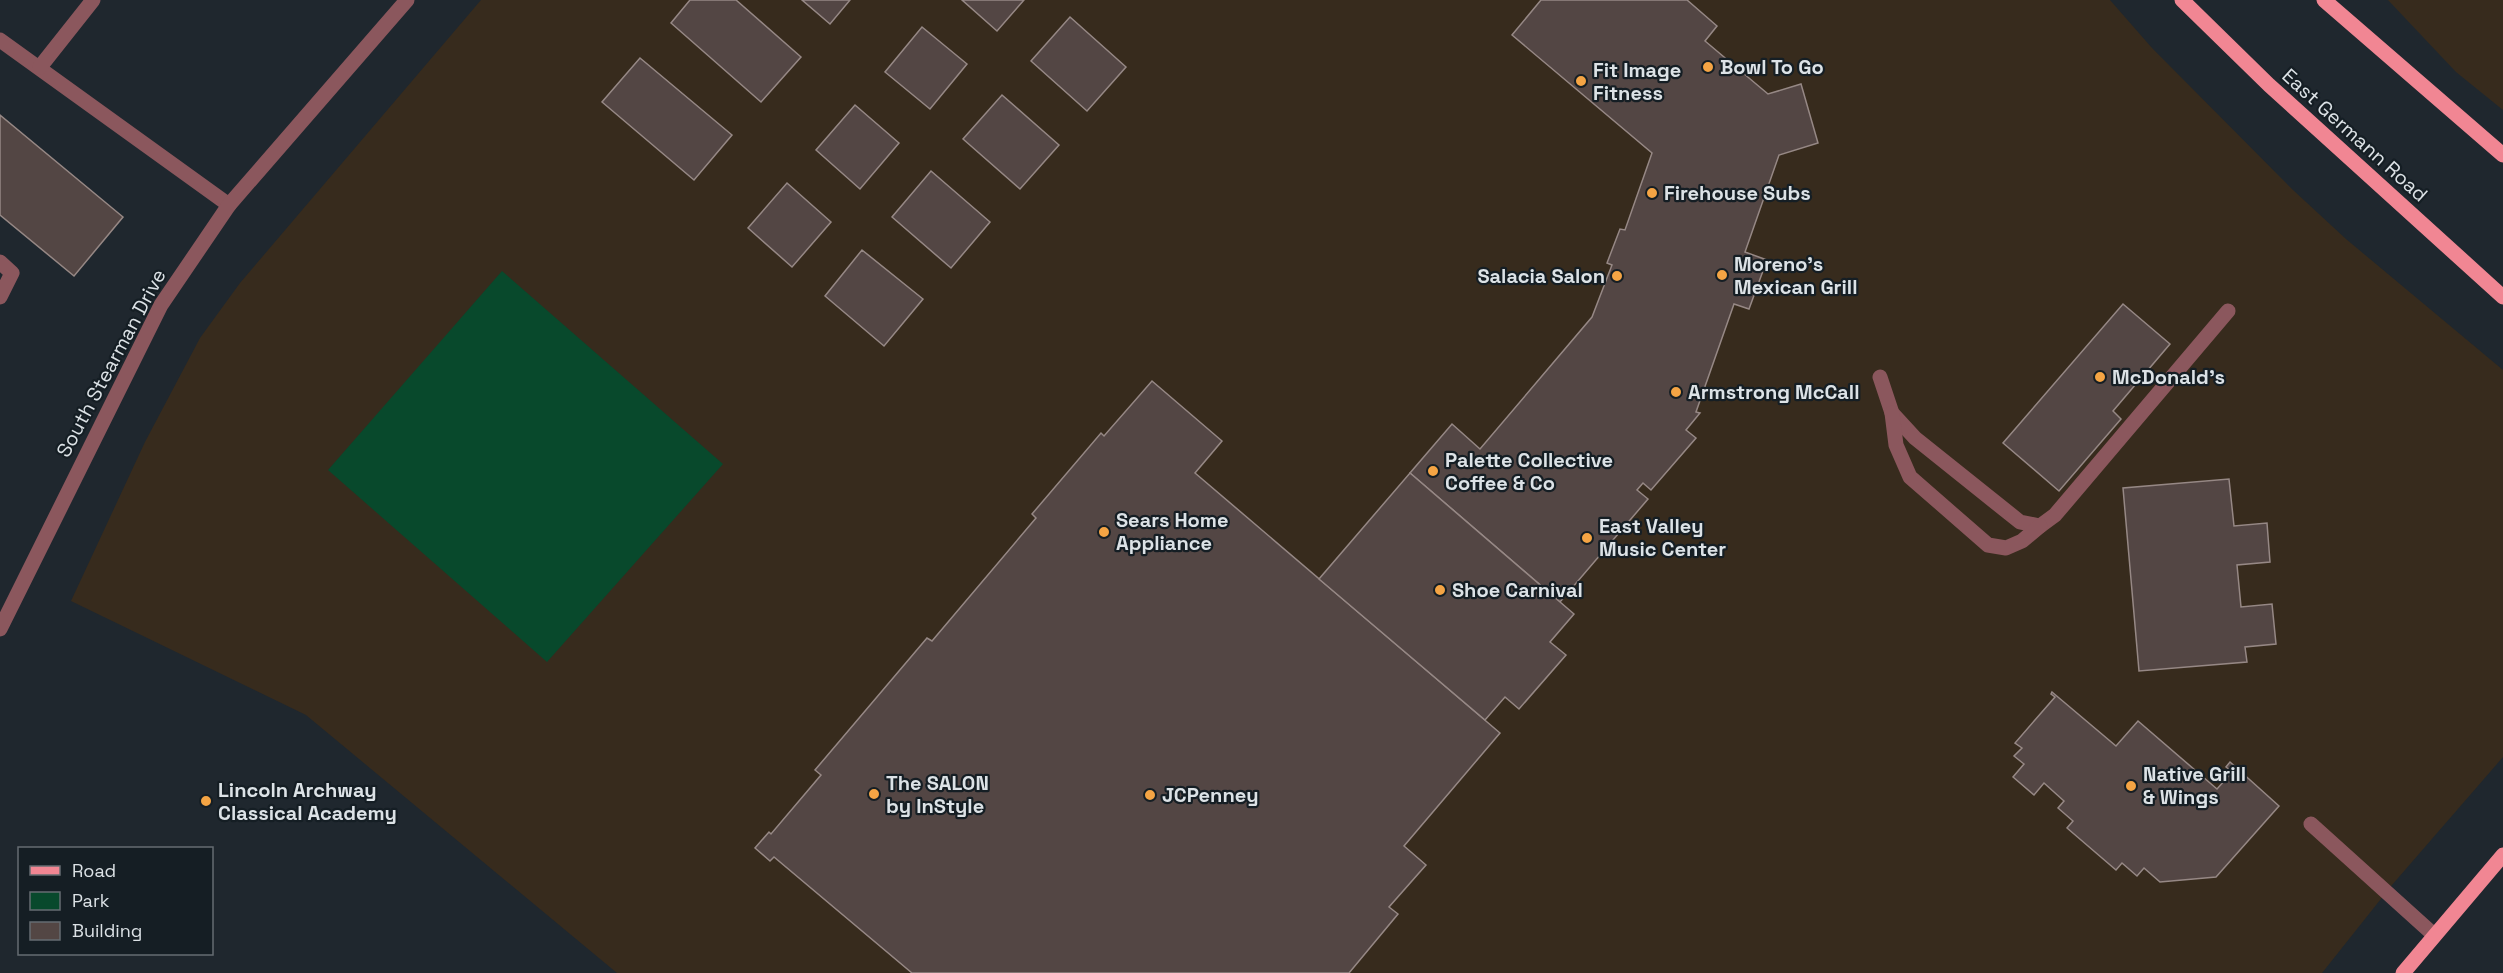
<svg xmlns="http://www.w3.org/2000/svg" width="2503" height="973" font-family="'Space Grotesk',sans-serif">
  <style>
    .commercial { fill: #372b1d }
    .green { fill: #08492c }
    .building { fill: #534644; stroke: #968885; stroke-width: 1.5 }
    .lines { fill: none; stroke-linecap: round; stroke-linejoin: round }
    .minor { stroke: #8b575d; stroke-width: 15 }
    .major { stroke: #f18693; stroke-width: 15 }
    .poi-dot { fill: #f4a444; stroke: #151e24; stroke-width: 2 }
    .labels { text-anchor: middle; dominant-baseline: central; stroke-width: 4.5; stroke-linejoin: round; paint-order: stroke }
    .poi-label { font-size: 20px; font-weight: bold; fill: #dce2e6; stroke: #151e24; text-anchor: start }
    .street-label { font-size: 20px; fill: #dce2e6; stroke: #151e24 }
  </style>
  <rect width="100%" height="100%" fill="#1f272e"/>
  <g class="commercial">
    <path d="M 481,0 L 2110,0 L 2152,48 L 2293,190 L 2346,239 L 2503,370 L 2503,757 L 2392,885 L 2322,973 L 617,973 L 306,715 L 71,601 L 145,442 L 200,338 L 240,283 Z"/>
    <path d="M 2388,0 L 2503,0 L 2503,110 L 2456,72 Z"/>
  </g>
  <path class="green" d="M 502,271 L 723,464 L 547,662 L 328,470 Z"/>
  <g class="building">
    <path d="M 690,0 L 736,0 L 801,57 L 761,102 L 671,23 Z"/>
    <path d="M 802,0 L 850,0 L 830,24 Z"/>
    <path d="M 962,0 L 1024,0 L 997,31 Z"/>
    <path d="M 1541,0 L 1687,0 L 1717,26 L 1705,41 L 1768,94 L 1801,84 L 1818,143 L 1779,155 L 1745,252 L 1767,260 L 1749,309 L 1734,304 L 1696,412 L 1700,413 L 1686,430 L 1696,438 L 1651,490 L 1643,483 L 1637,490 L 1648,499 L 1560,602 L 1410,473 L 1452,424 L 1480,449 L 1592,317 L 1612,265 L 1607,263 L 1620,229 L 1625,230 L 1652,153 L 1512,35 Z"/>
    <path d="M 1070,17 L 1126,67 L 1087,111 L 1031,61 Z"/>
    <path d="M 922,27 L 967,64 L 930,109 L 885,72 Z"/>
    <path d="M 640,58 L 732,135 L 694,180 L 602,102 Z"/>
    <path d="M 1002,95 L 1059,145 L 1020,189 L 963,139 Z"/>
    <path d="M 855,105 L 899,143 L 860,189 L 816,150 Z"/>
    <path d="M 0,115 L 123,217 L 74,276 L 0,215 Z"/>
    <path d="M 931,171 L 990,222 L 951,268 L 892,217 Z"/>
    <path d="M 787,183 L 831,222 L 792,267 L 748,228 Z"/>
    <path d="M 862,250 L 923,299 L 884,346 L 825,296 Z"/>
    <path d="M 2123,304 L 2170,344 L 2113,411 L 2121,419 L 2059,491 L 2003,443 Z"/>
    <path d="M 1152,381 L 1222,441 L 1195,473 L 1500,733 L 1404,846 L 1426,865 L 1389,907 L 1398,914 L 1349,973 L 912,973 L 774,857 L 770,861 L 755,848 L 769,832 L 771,834 L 821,775 L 815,770 L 927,638 L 932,641 L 1036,518 L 1032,514 L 1101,433 L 1104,436 Z"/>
    <path d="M 1410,473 L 1574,614 L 1550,642 L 1566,655 L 1519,709 L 1505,697 L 1485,720 L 1319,579 Z"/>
    <path d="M 2229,479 L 2234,526 L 2267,523 L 2270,562 L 2237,565 L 2241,607 L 2272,604 L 2276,644 L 2245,647 L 2247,662 L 2139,671 L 2123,488 Z"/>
    <path d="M 2052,692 L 2116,746 L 2138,721 L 2217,789 L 2232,772 L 2226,767 L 2230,762 L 2279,806 L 2216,877 L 2160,882 L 2144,868 L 2137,876 L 2122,863 L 2116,870 L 2067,828 L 2073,821 L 2058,808 L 2064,801 L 2044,783 L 2034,795 L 2013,777 L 2024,764 L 2014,756 L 2022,748 L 2015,743 L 2055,697 L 2051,694 Z"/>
  </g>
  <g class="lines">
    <g class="minor">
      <path d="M 0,40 L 229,205"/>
      <path d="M 40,67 L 93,0"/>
      <path d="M 0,262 L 12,273 L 0,297"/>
      <path d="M 1880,377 L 1892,413 L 1915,438 L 2020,522 L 2040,526 L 2055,515 L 2228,311"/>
      <path d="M 1892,413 L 1896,445 L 1910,477 L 1988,545 L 2006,548 L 2022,541 L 2040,526"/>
      <path d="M 0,629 L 161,305 L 229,205 L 407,0"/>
      <path d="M 2311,824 L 2434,935"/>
    </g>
    <g class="major">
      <path d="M 2182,0 L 2269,85 L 2503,297"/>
      <path d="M 2324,0 L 2503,155"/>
      <path d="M 2403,973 L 2503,855"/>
    </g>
  </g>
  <g class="poi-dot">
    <circle cx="1708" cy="67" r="6"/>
    <circle cx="1581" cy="81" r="6"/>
    <circle cx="1652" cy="193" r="6"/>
    <circle cx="1722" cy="275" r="6"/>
    <circle cx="1617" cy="276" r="6"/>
    <circle cx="2100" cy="377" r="6"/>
    <circle cx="1676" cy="392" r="6"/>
    <circle cx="1433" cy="471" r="6"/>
    <circle cx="1104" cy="532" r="6"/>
    <circle cx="1587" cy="538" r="6"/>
    <circle cx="1440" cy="590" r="6"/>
    <circle cx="2131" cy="786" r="6"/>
    <circle cx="874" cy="794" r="6"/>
    <circle cx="1150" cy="795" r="6"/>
    <circle cx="206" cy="801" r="6"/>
  </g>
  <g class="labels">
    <g class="poi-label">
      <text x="1720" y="67">Bowl To Go</text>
      <text x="1593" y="70">Fit Image<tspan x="1593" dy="23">Fitness</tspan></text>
      <text x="1664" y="193">Firehouse Subs</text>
      <text x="1734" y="264">Moreno's<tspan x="1734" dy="23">Mexican Grill</tspan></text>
      <text x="1605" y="276" text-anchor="end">Salacia Salon</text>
      <text x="2112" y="377">McDonald's</text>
      <text x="1688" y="392">Armstrong McCall</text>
      <text x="1445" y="460">Palette Collective<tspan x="1445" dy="23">Coffee &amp; Co</tspan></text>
      <text x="1116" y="520">Sears Home<tspan x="1116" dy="23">Appliance</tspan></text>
      <text x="1599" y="526">East Valley<tspan x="1599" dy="23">Music Center</tspan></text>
      <text x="1452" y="590">Shoe Carnival</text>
      <text x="2143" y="774">Native Grill<tspan x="2143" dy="23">&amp; Wings</tspan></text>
      <text x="886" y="783">The SALON<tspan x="886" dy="23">by InStyle</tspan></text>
      <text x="218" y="790">Lincoln Archway<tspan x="218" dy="23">Classical Academy</tspan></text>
      <text x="1162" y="795">JCPenney</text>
    </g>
    <g class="street-label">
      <text transform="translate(2355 135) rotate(42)">East Germann Road</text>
      <text transform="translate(111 363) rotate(-62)">South Stearman Drive</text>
    </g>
  </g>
  <rect x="18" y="847" width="195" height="108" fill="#151e24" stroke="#656c72" stroke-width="1.5"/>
  <rect x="30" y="866" width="30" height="9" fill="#f18693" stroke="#656c72" stroke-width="1.5"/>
  <text x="72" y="877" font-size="18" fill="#dce2e6">Road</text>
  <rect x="30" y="892" width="30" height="18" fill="#08492c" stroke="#656c72" stroke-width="1.5"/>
  <text x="72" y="907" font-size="18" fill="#dce2e6">Park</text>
  <rect x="30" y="922" width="30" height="18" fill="#534644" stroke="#656c72" stroke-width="1.5"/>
  <text x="72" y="937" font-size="18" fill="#dce2e6">Building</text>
</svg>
